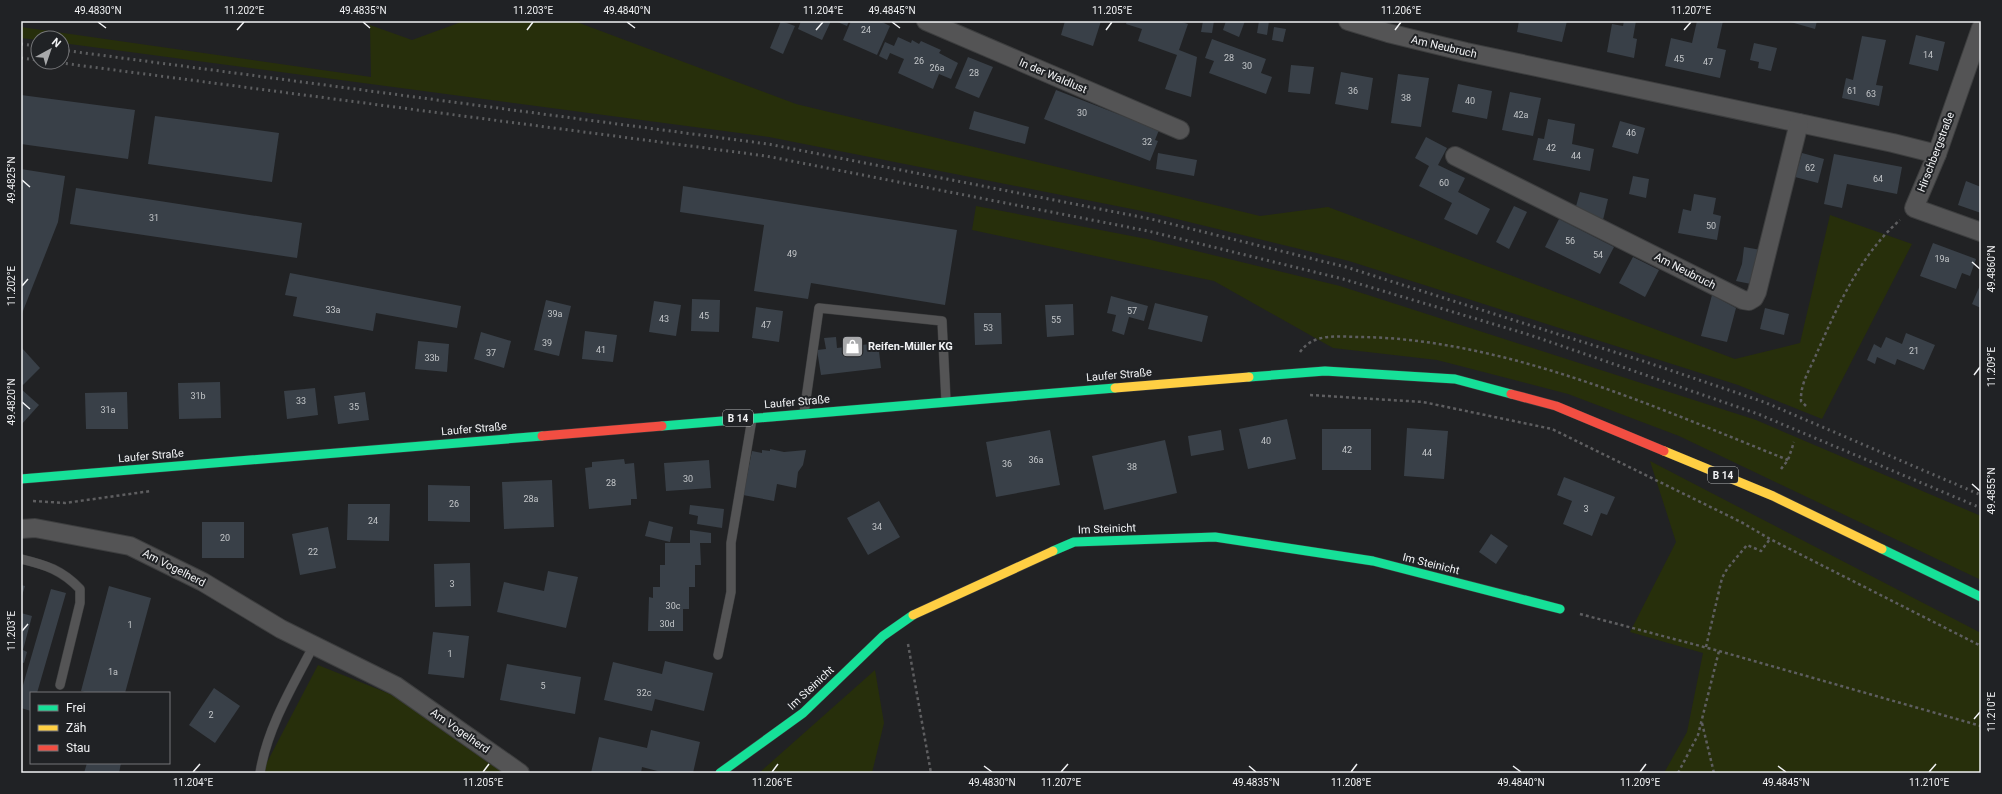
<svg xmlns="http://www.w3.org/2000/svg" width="2002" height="794" font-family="Roboto,sans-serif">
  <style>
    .green { fill: #272f0b }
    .building { fill: #394048 }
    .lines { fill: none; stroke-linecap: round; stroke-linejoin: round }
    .lane-casing { stroke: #3d3e3f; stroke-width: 10 }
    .street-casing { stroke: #3d3e3f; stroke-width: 20 }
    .fast-casing { stroke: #3d3e3f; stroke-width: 10 }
    .slow-casing { stroke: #3d3e3f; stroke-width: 10 }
    .jam-casing { stroke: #3d3e3f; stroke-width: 10 }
    .path { stroke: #5e5e60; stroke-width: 2.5; stroke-dasharray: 3 3; stroke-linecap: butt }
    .lane { stroke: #545455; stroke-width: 9 }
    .street { stroke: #545455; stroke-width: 18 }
    .fast { stroke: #16e098; stroke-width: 9 }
    .slow { stroke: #ffcf43; stroke-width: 9 }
    .jam { stroke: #f24e42; stroke-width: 9 }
    .rail { stroke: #5d5e60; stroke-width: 3; stroke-dasharray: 2 4; stroke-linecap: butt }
    .ticks { fill: none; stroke: #f1f2f4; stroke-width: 1.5 }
    .labels { text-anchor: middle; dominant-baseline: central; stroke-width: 4; stroke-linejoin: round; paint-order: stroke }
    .number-label { font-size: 9px; fill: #c3c6c9 }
    .shield { fill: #202225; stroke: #b2b4b6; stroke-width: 1 }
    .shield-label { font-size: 10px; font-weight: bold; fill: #f1f2f4 }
    .street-label { font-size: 11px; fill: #f1f2f4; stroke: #202225 }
    .poi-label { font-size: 11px; font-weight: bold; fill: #f1f2f4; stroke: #202225; text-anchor: start }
    .neatline { fill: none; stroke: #f1f2f4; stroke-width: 1.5 }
    .ticks-label { font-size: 10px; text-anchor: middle; fill: #f1f2f4 }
  </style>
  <rect width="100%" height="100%" fill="#212224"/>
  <g class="green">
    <path d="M 464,21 L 574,21 L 796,104 L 1260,216 L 1328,207 L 1735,359 L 1800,343 L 1830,215 L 1912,244 L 1822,419 L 1738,385 L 1349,261 L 1152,213 L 769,137 L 62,43 L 62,38 L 38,38 L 38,40 L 21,38 L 21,27 L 371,77 L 370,25 L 412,40 Z"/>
    <path d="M 976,206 L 1147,239 L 1340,286 L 1756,420 L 1981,516 L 1981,580 L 1679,436 L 1568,394 L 1437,360 L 1333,348 L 1214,281 L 972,230 Z"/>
    <path d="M 1650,461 L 1981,633 L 1981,773 L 1664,773 L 1687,732 L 1703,653 L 1630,632 L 1676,542 Z"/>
    <path d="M 318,665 L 390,694 L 510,773 L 264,773 L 264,768 Z"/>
    <path d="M 875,670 L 884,723 L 872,773 L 759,773 Z"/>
  </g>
  <g class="building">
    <path d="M 781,21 L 795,26 L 783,54 L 770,48 Z"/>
    <path d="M 801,21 L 831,21 L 822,40 L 798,29 Z"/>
    <path d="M 835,21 L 849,21 L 847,26 Z"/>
    <path d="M 851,21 L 880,21 L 890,26 L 877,55 L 843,40 Z"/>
    <path d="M 1065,21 L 1101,21 L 1093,46 L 1061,35 Z"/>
    <path d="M 1127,21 L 1179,21 L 1188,24 L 1179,50 L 1197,57 L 1191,97 L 1165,89 L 1177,55 L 1138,41 L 1142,29 L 1126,24 Z"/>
    <path d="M 1203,21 L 1214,21 L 1212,33 L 1201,32 Z"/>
    <path d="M 1226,21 L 1245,21 L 1239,37 L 1223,30 Z"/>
    <path d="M 1259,21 L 1269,21 L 1267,35 L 1257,33 Z"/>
    <path d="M 1519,21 L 1567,21 L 1562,42 L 1517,32 Z"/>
    <path d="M 1624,21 L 1636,21 L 1633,38 L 1637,39 L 1634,58 L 1607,52 L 1612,24 L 1623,26 Z"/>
    <path d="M 1697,21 L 1723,21 L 1717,48 L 1726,50 L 1720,78 L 1665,66 L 1671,38 L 1692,43 Z"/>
    <path d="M 1787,21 L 1817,21 L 1815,29 Z"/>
    <path d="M 1274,27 L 1286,29 L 1283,42 L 1272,40 Z"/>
    <path d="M 1916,35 L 1945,42 L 1938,71 L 1909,64 Z"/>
    <path d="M 1862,36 L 1886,40 L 1876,85 L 1883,86 L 1879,106 L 1842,98 L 1846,78 L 1853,80 Z"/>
    <path d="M 898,37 L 911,43 L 912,40 L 919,44 L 921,41 L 941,50 L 939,53 L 958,63 L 951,79 L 939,74 L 933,89 L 898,73 L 904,59 L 890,53 L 887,60 L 879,56 L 885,42 L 894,46 Z"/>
    <path d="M 1212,39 L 1266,59 L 1261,73 L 1272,77 L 1266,94 L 1209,73 L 1214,61 L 1205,58 Z"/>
    <path d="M 1754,43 L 1777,48 L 1771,71 L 1758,68 L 1759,62 L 1750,60 Z"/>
    <path d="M 968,57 L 993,67 L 979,98 L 955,88 Z"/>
    <path d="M 1291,65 L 1314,67 L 1310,94 L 1288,92 Z"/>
    <path d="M 1341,72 L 1373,78 L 1368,110 L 1335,104 Z"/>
    <path d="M 1398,74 L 1429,78 L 1421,127 L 1391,123 Z"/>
    <path d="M 1458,84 L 1492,91 L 1487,119 L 1452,112 Z"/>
    <path d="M 1056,90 L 1159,130 L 1155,140 L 1158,141 L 1150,161 L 1044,119 Z"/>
    <path d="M 1510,92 L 1541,98 L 1533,136 L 1502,130 Z"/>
    <path d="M 21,95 L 135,110 L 128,159 L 21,144 Z"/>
    <path d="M 974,111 L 1029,127 L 1025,144 L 969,129 Z"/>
    <path d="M 155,116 L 279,133 L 272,182 L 148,164 Z"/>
    <path d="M 1548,119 L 1575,124 L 1572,144 L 1594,149 L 1590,171 L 1533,160 L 1538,138 L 1544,139 Z"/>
    <path d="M 1620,121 L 1645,128 L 1638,154 L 1612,147 Z"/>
    <path d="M 1426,137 L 1447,148 L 1438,165 L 1465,178 L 1458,192 L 1490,209 L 1477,235 L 1444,219 L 1452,203 L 1419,186 L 1429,166 L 1415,158 Z"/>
    <path d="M 1158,153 L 1197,160 L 1194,176 L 1156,169 Z"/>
    <path d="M 1802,153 L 1824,159 L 1818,183 L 1795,177 Z"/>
    <path d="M 1834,154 L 1902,167 L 1897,194 L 1847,184 L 1842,208 L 1824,204 Z"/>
    <path d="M 21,169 L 65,176 L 58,222 L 21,316 Z"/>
    <path d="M 1633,176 L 1649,179 L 1646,198 L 1629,194 Z"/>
    <path d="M 1966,181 L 1981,187 L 1981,213 L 1958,205 Z"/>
    <path d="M 683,186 L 957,230 L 945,305 L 811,283 L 808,299 L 754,291 L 764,225 L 680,212 Z"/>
    <path d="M 76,188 L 302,223 L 297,258 L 70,224 Z"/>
    <path d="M 1580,192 L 1608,199 L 1602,224 L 1575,210 Z"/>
    <path d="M 1694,194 L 1716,198 L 1713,214 L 1721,216 L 1717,240 L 1678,233 L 1683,209 L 1691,211 Z"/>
    <path d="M 1514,206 L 1527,212 L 1509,249 L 1496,242 Z"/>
    <path d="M 1559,219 L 1614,247 L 1600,274 L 1545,247 Z"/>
    <path d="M 1933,243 L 1976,259 L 1970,276 L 1962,273 L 1956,289 L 1920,276 Z"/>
    <path d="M 1744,247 L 1761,250 L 1751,284 L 1736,281 L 1742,264 Z"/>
    <path d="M 1633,257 L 1659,270 L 1645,297 L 1619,283 Z"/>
    <path d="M 290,273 L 461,306 L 457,328 L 376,313 L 373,331 L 293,316 L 297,297 L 285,295 Z"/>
    <path d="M 1981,283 L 1981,308 L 1972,304 Z"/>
    <path d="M 1712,295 L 1736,308 L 1727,342 L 1701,336 Z"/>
    <path d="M 1111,296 L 1148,306 L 1144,321 L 1129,317 L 1124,335 L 1112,331 L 1116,315 L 1107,313 Z"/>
    <path d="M 692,299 L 720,300 L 719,332 L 691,331 Z"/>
    <path d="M 546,300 L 571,306 L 559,356 L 534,350 Z"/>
    <path d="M 654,301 L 681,305 L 676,336 L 649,332 Z"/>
    <path d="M 1155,303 L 1208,316 L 1202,342 L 1148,329 Z"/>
    <path d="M 1073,304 L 1074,335 L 1047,337 L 1045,305 Z"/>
    <path d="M 756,307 L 783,311 L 779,342 L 752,338 Z"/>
    <path d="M 1765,308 L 1789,314 L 1784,335 L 1760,329 Z"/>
    <path d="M 974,313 L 1001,313 L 1002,344 L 975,345 Z"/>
    <path d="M 585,331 L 617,335 L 613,362 L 582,359 Z"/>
    <path d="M 481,332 L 511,341 L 504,368 L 474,359 Z"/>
    <path d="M 1906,333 L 1935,345 L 1924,370 L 1897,359 L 1895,365 L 1877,357 L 1875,364 L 1867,360 L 1874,344 L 1881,348 L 1886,337 L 1902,344 Z"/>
    <path d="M 836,337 L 837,348 L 878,343 L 881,368 L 821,375 L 817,350 L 826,349 L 824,338 Z"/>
    <path d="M 418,341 L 449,344 L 447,372 L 415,369 Z"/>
    <path d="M 21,347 L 40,368 L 23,385 L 21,383 Z"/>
    <path d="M 220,382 L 221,418 L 179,419 L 178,383 Z"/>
    <path d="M 315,388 L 318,415 L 287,419 L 284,391 Z"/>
    <path d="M 21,389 L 39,405 L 21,425 Z"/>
    <path d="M 127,392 L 128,429 L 86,429 L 85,393 Z"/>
    <path d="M 365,392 L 369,420 L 338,424 L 334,396 Z"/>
    <path d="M 1287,419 L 1296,459 L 1248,469 L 1239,429 Z"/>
    <path d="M 1407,428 L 1448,431 L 1444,479 L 1404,476 Z"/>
    <rect x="1322" y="429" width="49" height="41"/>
    <path d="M 1050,430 L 1060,485 L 996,497 L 986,442 Z"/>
    <path d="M 1221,430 L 1224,450 L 1191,456 L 1188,436 Z"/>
    <path d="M 1165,440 L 1177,493 L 1104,510 L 1092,456 Z"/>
    <path d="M 770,449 L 784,452 L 806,450 L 803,465 L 798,472 L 796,488 L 777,484 L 774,501 L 743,495 L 752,451 L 762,453 L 762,450 L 770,451 Z"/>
    <path d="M 624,459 L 625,464 L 634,463 L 637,499 L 631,499 L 631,505 L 589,509 L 585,468 L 592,467 L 592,462 Z"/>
    <path d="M 709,460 L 711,488 L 666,491 L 664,463 Z"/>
    <path d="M 1564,477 L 1615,497 L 1607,515 L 1601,513 L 1592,536 L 1563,524 L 1572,501 L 1557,495 Z"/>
    <path d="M 552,480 L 554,527 L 504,529 L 502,482 Z"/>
    <path d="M 428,485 L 470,486 L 470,522 L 428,521 Z"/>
    <path d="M 879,501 L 900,537 L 868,555 L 847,518 Z"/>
    <path d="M 348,504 L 390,504 L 389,541 L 347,540 Z"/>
    <path d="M 690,505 L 724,509 L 722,528 L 697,524 L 698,516 L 689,514 Z"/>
    <path d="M 649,521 L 673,527 L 670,542 L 645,536 Z"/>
    <rect x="202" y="522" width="42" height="36"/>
    <path d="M 328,527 L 336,568 L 300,575 L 292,534 Z"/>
    <path d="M 690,530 L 711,533 L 711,543 L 700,543 L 701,565 L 695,565 L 695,587 L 689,587 L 689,609 L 683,609 L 683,631 L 648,631 L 649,597 L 653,598 L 653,587 L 660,587 L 660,565 L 665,565 L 665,543 L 690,543 Z"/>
    <path d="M 1491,534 L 1508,546 L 1496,564 L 1479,552 Z"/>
    <path d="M 470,563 L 471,606 L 435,607 L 434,564 Z"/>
    <path d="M 548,571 L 578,577 L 566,628 L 497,612 L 504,582 L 544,591 Z"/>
    <path d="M 21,585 L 25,586 L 21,599 Z"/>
    <path d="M 109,586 L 151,598 L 125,693 L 88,693 L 81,691 Z"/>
    <path d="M 51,589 L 66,593 L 37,693 L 31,693 L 31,711 L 21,708 L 21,692 Z"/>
    <path d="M 21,613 L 32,616 L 23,650 L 27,652 L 24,663 L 21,662 Z"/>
    <path d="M 433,632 L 469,636 L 464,678 L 428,674 Z"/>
    <path d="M 665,661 L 713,673 L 704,711 L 655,699 L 652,711 L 604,700 L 613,662 L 662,674 Z"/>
    <path d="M 507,664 L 581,677 L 575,714 L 500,700 Z"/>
    <path d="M 214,688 L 240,706 L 215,743 L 189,725 Z"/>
    <path d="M 651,730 L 700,742 L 693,773 L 665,773 L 642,767 L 641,773 L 591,773 L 599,737 L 647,748 Z"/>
    <path d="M 87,763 L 121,763 L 119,773 L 84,773 Z"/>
  </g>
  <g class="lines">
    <defs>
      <g id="lane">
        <path d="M 804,413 L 819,308 L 942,321 L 946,401"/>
        <path d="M 21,559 C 46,565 62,570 80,589 L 80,603 L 60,685"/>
        <path d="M 718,655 L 731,592 L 731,543 L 752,419"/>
        <path d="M 260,773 C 267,728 293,685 314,645"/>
      </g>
      <g id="street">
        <path d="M 926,21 L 1180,130"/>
        <path d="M 1348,21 L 1388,33 L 1466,52 L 1893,143 L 1937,154"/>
        <path d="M 1981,28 L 1937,154 L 1914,208 L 1981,232"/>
        <path d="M 1455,156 L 1743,300 L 1749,301 L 1754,298 L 1757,292 L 1799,123"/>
        <path d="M 21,529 L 35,528 L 130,546 L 203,582 L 281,629 L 396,686 L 520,773"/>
      </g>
      <g id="fast">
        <path d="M 1249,377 L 1325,371 L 1455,379 L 1511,394"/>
        <path d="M 662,426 L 1115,388"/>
        <path d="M 21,479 L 542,436"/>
        <path d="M 1882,549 L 1981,597"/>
        <path d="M 1053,551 L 1074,542 L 1215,537 L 1373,561 L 1560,609"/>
        <path d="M 720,773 L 803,713 L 883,636 L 913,615"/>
      </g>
      <g id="slow">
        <path d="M 1115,388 L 1249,377"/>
        <path d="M 1664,451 L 1773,496 L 1882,549"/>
        <path d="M 913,615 L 1053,551"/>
      </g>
      <g id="jam">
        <path d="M 1511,394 L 1556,406 L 1664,451"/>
        <path d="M 542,436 L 662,426"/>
      </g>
    </defs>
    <use href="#lane" class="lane-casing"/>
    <use href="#street" class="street-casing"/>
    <use href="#fast" class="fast-casing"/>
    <use href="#slow" class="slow-casing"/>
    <use href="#jam" class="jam-casing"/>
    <g class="path">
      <path d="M 1300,352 C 1314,332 1339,337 1361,337 C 1505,339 1655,407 1788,460"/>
      <path d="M 1310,395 L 1423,402 L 1552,429 L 1741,522 L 1770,539 L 1981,646"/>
      <path d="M 1806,406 L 1801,401 C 1800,384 1810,369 1816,355 C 1837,307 1860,255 1900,220"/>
      <path d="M 1781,469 L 1788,460 L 1794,442"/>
      <path d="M 33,501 L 65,503 L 151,491"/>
      <path d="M 1580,614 L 1719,651 L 1981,726"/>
      <path d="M 908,644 L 931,773"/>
      <path d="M 1706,647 L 1722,578 L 1727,569 L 1747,545 L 1761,551 L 1770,539"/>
      <path d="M 1702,723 L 1714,773"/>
      <path d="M 1678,773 L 1698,735 L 1719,651"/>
    </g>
    <use href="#lane" class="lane"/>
    <use href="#street" class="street"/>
    <use href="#fast" class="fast"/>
    <use href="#slow" class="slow"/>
    <use href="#jam" class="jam"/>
    <g class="rail">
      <path d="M 21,44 L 38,46"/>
      <path d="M 62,50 L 768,144 L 1151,219 L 1346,267 L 1646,362 L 1764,402 L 1981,495"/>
      <path d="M 21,58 L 38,60"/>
      <path d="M 54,62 L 766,156 L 1148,231 L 1343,279 L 1530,335 L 1758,414 L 1981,508"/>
    </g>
  </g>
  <path class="ticks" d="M 98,22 L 106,28M 363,22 L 370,28M 627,22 L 635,28M 892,22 L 900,28M 237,30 L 244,22M 527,30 L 533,22M 816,30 L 823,22M 1106,30 L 1112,22M 1395,30 L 1401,22M 1684,30 L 1691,22M 22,180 L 30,187M 1972,262 L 1980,269M 22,286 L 28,279M 1974,375 L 1980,367M 22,402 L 30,409M 1972,484 L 1980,491M 22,631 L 28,624M 1974,719 L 1980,712M 984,766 L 992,772M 1249,766 L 1256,772M 1513,766 L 1521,772M 1778,766 L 1786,772M 193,772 L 200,764M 483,772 L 489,764M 772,772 L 778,764M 1061,772 L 1068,764M 1351,772 L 1357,764M 1640,772 L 1646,764M 1929,772 L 1936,764"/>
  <defs>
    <symbol id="shop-square" viewBox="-11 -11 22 22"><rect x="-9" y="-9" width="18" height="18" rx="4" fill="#a8a9ab" stroke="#202225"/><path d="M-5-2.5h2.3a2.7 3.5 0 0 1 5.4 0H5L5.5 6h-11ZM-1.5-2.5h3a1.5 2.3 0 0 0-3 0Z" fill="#fff"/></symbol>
  </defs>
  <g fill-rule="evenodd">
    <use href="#shop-square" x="840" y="334" width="25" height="25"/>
  </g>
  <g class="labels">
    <g class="number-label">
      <text x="866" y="30">24</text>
      <text x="1928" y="55">14</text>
      <text x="1229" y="58">28</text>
      <text x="1679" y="59">45</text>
      <text x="919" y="61">26</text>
      <text x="1708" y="62">47</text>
      <text x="1247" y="66">30</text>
      <text x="937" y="68">26a</text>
      <text x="974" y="73">28</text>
      <text x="1353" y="91">36</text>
      <text x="1852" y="91">61</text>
      <text x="1871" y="94">63</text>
      <text x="1406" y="98">38</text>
      <text x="1470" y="101">40</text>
      <text x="1082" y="113">30</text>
      <text x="1521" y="115">42a</text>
      <text x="1631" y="133">46</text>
      <text x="1147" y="142">32</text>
      <text x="1551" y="148">42</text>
      <text x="1576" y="156">44</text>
      <text x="1810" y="168">62</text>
      <text x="1878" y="179">64</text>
      <text x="1444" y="183">60</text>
      <text x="154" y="218">31</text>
      <text x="1711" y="226">50</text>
      <text x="1570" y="241">56</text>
      <text x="792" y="254">49</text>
      <text x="1598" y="255">54</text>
      <text x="1942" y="259">19a</text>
      <text x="333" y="310">33a</text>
      <text x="1132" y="311">57</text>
      <text x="555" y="314">39a</text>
      <text x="704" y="316">45</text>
      <text x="664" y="319">43</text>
      <text x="1056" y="320">55</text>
      <text x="766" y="325">47</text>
      <text x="988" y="328">53</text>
      <text x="547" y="343">39</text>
      <text x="601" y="350">41</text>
      <text x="1914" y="351">21</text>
      <text x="491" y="353">37</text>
      <text x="432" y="358">33b</text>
      <text x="198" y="396">31b</text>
      <text x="301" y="401">33</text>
      <text x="354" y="407">35</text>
      <text x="108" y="410">31a</text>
      <text x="1266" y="441">40</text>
      <text x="1347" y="450">42</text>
      <text x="1427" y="453">44</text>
      <text x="1036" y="460">36a</text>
      <text x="1007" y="464">36</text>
      <text x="1132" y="467">38</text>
      <text x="688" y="479">30</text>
      <text x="611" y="483">28</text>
      <text x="531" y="499">28a</text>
      <text x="454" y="504">26</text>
      <text x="1586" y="509">3</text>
      <text x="373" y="521">24</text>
      <text x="877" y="527">34</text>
      <text x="225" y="538">20</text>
      <text x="313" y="552">22</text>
      <text x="452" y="584">3</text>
      <text x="673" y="606">30c</text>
      <text x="667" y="624">30d</text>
      <text x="130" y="625">1</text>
      <text x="450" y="654">1</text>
      <text x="113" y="672">1a</text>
      <text x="543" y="686">5</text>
      <text x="644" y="693">32c</text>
      <text x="211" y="715">2</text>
    </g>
    <g class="shield">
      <rect x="723" y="410" width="30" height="16" rx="3"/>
      <rect x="1708" y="467" width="30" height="16" rx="3"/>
    </g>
    <g class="shield-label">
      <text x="738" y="418">B 14</text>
      <text x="1723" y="475">B 14</text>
    </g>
    <g class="street-label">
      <text transform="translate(1444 47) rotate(13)">Am Neubruch</text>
      <text transform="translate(1053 76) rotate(23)">In der Waldlust</text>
      <text transform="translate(1936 152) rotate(-69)">Hirschbergstraße</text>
      <text transform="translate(1685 271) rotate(27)">Am Neubruch</text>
      <text transform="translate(1119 375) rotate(-5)">Laufer Straße</text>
      <text transform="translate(797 402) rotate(-5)">Laufer Straße</text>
      <text transform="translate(474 429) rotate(-5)">Laufer Straße</text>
      <text transform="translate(151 456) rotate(-5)">Laufer Straße</text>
      <text transform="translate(1107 529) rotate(-2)">Im Steinicht</text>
      <text transform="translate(1431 564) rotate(14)">Im Steinicht</text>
      <text transform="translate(174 568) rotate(27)">Am Vogelherd</text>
      <text transform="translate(811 688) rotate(-43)">Im Steinicht</text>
      <text transform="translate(460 731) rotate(35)">Am Vogelherd</text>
    </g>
    <g class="poi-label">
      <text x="868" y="346">Reifen-Müller KG</text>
    </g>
  </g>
  <rect width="2002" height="794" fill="none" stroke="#202225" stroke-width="44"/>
  <rect x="30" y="692" width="140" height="72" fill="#202225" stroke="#747578"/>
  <rect x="38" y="705" width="20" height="6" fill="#16e098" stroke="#747578"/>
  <text x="66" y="712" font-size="12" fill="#f1f2f4">Frei</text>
  <rect x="38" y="725" width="20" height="6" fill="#ffcf43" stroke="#747578"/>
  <text x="66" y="732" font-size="12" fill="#f1f2f4">Zäh</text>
  <rect x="38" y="745" width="20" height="6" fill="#f24e42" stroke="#747578"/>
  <text x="66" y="752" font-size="12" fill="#f1f2f4">Stau</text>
  <g transform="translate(50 50) rotate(40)"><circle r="19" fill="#202225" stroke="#747578"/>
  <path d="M0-3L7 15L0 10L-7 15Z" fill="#a8a9ab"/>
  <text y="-6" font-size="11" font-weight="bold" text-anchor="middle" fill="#f1f2f4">N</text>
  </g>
  <rect x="22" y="22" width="1958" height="750" class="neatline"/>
  <g class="ticks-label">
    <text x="98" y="14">49.4830°N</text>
    <text x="244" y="14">11.202°E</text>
    <text x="363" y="14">49.4835°N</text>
    <text x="533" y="14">11.203°E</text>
    <text x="627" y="14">49.4840°N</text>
    <text x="823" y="14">11.204°E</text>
    <text x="892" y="14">49.4845°N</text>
    <text x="1112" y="14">11.205°E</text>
    <text x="1401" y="14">11.206°E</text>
    <text x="1691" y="14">11.207°E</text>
    <text transform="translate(11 180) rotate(-90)" y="4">49.4825°N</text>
    <text transform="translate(1991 269) rotate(-90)" y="4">49.4860°N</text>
    <text transform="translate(11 286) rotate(-90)" y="4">11.202°E</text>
    <text transform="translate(1991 367) rotate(-90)" y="4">11.209°E</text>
    <text transform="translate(11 402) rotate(-90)" y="4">49.4820°N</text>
    <text transform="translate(1991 491) rotate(-90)" y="4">49.4855°N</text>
    <text transform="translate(11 631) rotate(-90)" y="4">11.203°E</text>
    <text transform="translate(1991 712) rotate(-90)" y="4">11.210°E</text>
    <text x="193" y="786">11.204°E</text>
    <text x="483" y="786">11.205°E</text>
    <text x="772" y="786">11.206°E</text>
    <text x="992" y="786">49.4830°N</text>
    <text x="1061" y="786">11.207°E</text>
    <text x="1256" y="786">49.4835°N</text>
    <text x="1351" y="786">11.208°E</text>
    <text x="1521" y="786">49.4840°N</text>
    <text x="1640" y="786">11.209°E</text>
    <text x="1786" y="786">49.4845°N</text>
    <text x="1929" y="786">11.210°E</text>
  </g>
</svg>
